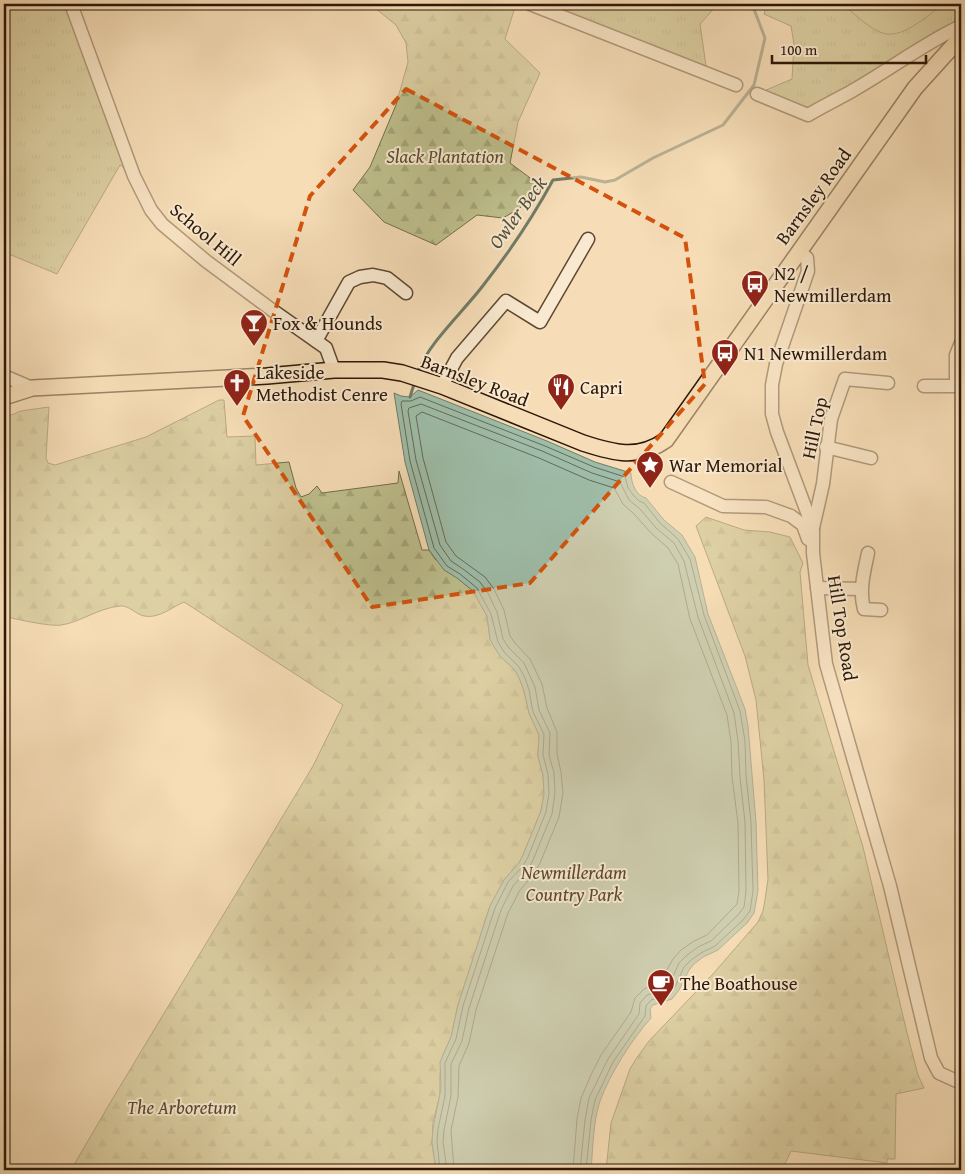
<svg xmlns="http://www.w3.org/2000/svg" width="965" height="1174" font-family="'Gentium Book Plus',serif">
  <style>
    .grass { fill: url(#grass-tufts); stroke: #756c4a }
    .forest { fill: url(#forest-firs); stroke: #756c4a }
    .pitch { fill: #bec08d; stroke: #756c4a }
    .water { fill: #9ebda9; stroke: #707b68 }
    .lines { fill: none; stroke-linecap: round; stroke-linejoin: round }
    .shore { stroke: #656a58; stroke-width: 1 }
    .stream { stroke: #707b68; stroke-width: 3 }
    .minor-casing { stroke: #5e4833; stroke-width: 15 }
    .major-casing { stroke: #2c1707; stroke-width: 18 }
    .minor { stroke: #f9e9d0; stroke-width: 12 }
    .major { stroke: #f6ddb7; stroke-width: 15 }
    .marked { fill: none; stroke: #d5520c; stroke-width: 4; stroke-dasharray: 10 6; stroke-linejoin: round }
    .labels { text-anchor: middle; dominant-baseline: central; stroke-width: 4; stroke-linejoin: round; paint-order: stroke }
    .park-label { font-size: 19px; font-style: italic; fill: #584a2f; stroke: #f9e9d0 }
    .street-label { font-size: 19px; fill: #2c1707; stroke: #f9e9d0 }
    .poi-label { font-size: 19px; fill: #2c1707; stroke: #f9e9d0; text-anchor: start }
    .water-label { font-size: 20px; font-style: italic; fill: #545140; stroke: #f9e9d0 }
  </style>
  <defs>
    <pattern id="grass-tufts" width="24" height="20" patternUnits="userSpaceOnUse" patternTransform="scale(1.25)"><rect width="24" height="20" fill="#bec08d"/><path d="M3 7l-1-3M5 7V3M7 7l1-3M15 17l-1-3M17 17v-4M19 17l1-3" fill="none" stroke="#a3a478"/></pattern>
    <pattern id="forest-firs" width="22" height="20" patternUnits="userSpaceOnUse" patternTransform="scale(1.25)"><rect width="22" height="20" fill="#bec08d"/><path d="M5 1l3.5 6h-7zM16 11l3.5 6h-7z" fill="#a3a478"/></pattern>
  </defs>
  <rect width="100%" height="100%" fill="#f6ddb7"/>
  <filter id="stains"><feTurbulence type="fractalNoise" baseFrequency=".004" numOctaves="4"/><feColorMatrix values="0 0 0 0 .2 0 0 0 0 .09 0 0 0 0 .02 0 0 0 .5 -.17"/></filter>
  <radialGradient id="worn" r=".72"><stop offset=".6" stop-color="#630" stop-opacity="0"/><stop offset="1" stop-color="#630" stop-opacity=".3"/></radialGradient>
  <g class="grass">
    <path d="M 4,4 L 71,4 L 134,176 L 120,165 L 57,274 L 4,252 Z"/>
    <path d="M 530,4 L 718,4 L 700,24 L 707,73 Z"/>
    <path d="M 767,4 L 961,4 L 961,25 L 808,115 L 757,94 L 792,79 L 794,44 L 791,26 L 764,14 Z"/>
  </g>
  <g class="forest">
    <path d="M 370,4 L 516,4 L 505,39 L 540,73 L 518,122 L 510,163 L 541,186 L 520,208 L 503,218 L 477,215 L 436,245 L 384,222 L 353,190 L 370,167 L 396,105 L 408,62 L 406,43 L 396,25 Z"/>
    <path d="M 219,400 L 224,400 L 227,437 L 255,436 L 256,465 L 289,462 L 296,488 L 301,497 L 309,494 L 317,486 L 322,493 L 398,483 L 399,471 L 422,550 L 429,550 L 435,559 L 473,591 L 487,616 L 490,639 L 500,656 L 515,670 L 520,680 L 524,691 L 529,713 L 539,735 L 538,756 L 543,775 L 544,794 L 541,811 L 523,855 L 519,863 L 504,880 L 490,906 L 458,1005 L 451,1037 L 443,1055 L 440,1075 L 440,1095 L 433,1122 L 432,1143 L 436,1170 L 71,1170 L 110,1103 L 313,766 L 343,705 L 184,602 C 172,607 159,619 144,616 C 135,614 129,605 120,606 C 98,608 79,623 61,625 C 52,627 14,619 4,616 L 4,418 L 21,411 L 49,407 L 46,458 L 48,463 L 55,465 L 146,437 Z"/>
    <path d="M 706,517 L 744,530 L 770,532 L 790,537 L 803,563 L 800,572 L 808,665 L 863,847 L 907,1033 L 918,1075 L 924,1088 L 896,1094 L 895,1159 L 887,1159 L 887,1163 L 791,1151 L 782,1170 L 606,1170 L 611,1123 L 630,1069 L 636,1059 L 649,1041 L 713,974 L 758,922 L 763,911 L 765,900 L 768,879 L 764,780 L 756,700 L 745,656 L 696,526 Z"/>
  </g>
  <path class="pitch" d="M 842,4 L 944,4 C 927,15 901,42 880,32 C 866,26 854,13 842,4 Z"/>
  <path class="water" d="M 418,390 L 547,441 L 595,462 L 631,473 C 631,483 636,496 646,498 L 664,520 L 682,535 L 695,557 L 708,614 L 745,709 L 748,726 L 756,822 L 758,891 L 754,913 L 747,923 L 718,950 L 703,957 L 694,964 L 689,970 L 679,990 L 672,999 L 653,1005 L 650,1009 L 651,1018 C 632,1039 610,1074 600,1101 C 593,1122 593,1148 591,1170 L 436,1170 L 432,1142 L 433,1129 L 441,1088 L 440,1062 L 451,1037 L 458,1005 L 490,906 L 504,880 L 519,863 L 523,855 L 541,811 L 544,794 L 543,775 L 538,756 L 539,735 L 529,713 L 524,691 L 520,680 L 515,670 L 500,656 L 493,645 L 490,639 L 487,616 L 473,591 L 457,578 L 444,570 L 429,550 L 405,462 L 394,393 L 401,396 L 410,397 Z"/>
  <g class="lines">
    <g class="shore">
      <path d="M 440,1170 L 437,1142 L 438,1129 L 445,1096 L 445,1063 L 456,1039 L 463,1006 L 495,908 L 508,882 L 523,866 L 528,857 L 546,812 L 549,793 L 548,774 L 543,755 L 544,734 L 533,712 L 529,690 L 525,678 L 519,667 L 504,652 L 498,642 L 491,614 L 477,588 L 460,574 L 447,566 L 434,548 L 410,461 L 401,404 L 402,401 L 411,401 L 420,397 L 545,446 L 594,467 L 625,477 L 628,488 L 634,496 L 639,501 L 644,503 L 660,523 L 678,539 L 690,559 L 704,615 L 740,711 L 745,741 L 746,776 L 751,822 L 753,891 L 750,911 L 743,920 L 715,946 L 701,953 L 691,960 L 684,967 L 675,987 L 669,994 L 651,1000 L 646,1006 L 645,1016 L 613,1062 L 595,1100 L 591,1120 L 586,1170"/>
      <path d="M 447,1170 L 443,1142 L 444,1130 L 451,1096 L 451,1064 L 462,1041 L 469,1008 L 501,910 L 513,886 L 528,870 L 533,860 L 552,814 L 555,793 L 554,773 L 549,755 L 550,733 L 539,710 L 535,687 L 524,663 L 509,648 L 503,639 L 497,612 L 488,593 L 480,582 L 463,569 L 451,561 L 440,545 L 416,460 L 408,411 L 409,408 L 421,404 L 542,451 L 592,473 L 620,482 L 629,500 L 640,509 L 656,528 L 674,543 L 684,561 L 698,617 L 734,713 L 738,741 L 740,777 L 745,822 L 746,891 L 744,907 L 738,915 L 711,941 L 698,947 L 686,956 L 679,963 L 670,983 L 665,989 L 647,995 L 640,1003 L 639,1014 L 608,1059 L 589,1098 L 585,1120 L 580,1170"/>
      <path d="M 454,1170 L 451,1130 L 458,1097 L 459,1066 L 469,1043 L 476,1010 L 508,913 L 520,890 L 534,874 L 540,863 L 559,817 L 563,793 L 561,772 L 557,754 L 557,732 L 547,708 L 542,684 L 530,659 L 515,643 L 510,636 L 504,610 L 494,589 L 485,577 L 456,556 L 446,542 L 423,458 L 416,416 L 422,412 L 539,458 L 589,480 L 614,488 L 623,504 L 635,515 L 651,533 L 668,548 L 678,564 L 690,619 L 727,715 L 731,742 L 732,777 L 738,823 L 739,891 L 737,904 L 707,935 L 694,941 L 681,950 L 673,959 L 660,982 L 644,989 L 635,998 L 631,1012 L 601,1055 L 592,1073 L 581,1098 L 577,1119 L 573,1170"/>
    </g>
    <g class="stream">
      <path d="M 418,372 C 428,343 466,309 485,283 C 510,251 534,215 553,180 L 581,177 L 605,182 L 615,180 L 653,158 L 723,125 L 754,85 L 765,38 L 752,4"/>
      <path d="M 410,397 L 415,381"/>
    </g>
    <defs>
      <g id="minor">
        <path d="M 71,4 L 134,176 L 151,210 L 162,224 L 206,261 L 272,310 L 326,348 L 334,370"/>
        <path d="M 530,4 L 736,85"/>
        <path d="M 757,94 L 808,115 C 823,106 838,99 852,91 C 889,70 923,44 961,26"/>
        <path d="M 799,251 L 807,258 L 808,271 L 776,364 L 772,385 L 772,414 L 777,432 L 813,528 L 813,553 L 826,664 L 890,886 L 931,1058 L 939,1073 L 961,1083"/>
        <path d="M 316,341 L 349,282 L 360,277 L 373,275 L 387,278 L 406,293"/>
        <path d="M 961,343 L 956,355 L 956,379 L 957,383 L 961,386"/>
        <path d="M 4,376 L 32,388"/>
        <path d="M 442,386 L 457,358 L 506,301 L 540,322 L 588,239"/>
        <path d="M 924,386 L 961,386"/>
        <path d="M 826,447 L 871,458"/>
        <path d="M 671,482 L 723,506 L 766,507 L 791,516 L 803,525 L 808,539"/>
        <path d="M 813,528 L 823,484 L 831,419 L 845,379 L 888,383"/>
        <path d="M 868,553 C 864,572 859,590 864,609 L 881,610"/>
        <path d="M 817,588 L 861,589"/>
      </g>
      <path id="major" d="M 4,397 L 32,388 L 267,376 L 334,370 L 383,370 L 402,373 L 442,386 L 583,443 C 614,453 638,460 666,440 L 915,88 L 961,37"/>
    </defs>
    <use href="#minor" class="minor-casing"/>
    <use href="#major" class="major-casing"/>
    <use href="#minor" class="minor"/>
    <use href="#major" class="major"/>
  </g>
  <path d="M0 0H965V1174H0ZM 406,89 L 685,238 L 705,384 L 530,583 L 372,607 L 243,416 L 310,196 Z" fill="#f6ddb7" fill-opacity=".55" fill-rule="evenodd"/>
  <path class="marked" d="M 406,89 L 685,238 L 705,384 L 530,583 L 372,607 L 243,416 L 310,196 Z"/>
  <defs>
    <symbol id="bus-pin" viewBox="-11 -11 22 30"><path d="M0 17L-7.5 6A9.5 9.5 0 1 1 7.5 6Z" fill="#8f2418" stroke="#f9e9d0"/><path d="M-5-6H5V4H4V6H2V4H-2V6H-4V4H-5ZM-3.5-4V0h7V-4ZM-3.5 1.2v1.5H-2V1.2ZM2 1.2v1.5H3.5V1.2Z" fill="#fff"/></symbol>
    <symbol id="bar-pin" viewBox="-11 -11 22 30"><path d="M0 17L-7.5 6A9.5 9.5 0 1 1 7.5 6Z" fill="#8f2418" stroke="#f9e9d0"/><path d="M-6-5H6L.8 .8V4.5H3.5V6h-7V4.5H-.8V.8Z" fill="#fff"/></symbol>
    <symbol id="church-pin" viewBox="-11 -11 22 30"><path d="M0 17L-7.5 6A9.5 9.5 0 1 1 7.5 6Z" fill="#8f2418" stroke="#f9e9d0"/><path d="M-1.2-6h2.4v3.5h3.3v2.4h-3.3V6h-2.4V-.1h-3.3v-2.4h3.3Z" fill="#fff"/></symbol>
    <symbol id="restaurant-pin" viewBox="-11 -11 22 30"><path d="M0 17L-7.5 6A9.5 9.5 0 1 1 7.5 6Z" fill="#8f2418" stroke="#f9e9d0"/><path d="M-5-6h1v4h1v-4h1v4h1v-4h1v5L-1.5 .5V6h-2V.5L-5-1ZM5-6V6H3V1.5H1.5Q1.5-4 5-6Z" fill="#fff"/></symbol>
    <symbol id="sight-pin" viewBox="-11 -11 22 30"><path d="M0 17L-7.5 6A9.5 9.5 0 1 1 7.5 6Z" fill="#8f2418" stroke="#f9e9d0"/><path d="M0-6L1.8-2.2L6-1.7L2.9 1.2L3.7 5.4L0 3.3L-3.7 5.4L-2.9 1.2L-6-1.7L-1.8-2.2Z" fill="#fff"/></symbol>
    <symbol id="cafe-pin" viewBox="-11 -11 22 30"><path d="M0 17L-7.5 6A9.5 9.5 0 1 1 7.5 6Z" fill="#8f2418" stroke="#f9e9d0"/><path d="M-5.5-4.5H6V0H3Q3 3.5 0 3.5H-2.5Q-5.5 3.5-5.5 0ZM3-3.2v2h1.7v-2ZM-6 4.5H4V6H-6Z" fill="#fff"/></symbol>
  </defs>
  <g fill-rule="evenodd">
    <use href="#bus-pin" x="739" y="268" width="32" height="43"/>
    <use href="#bar-pin" x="238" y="307" width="32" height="43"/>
    <use href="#bus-pin" x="709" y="337" width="32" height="43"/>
    <use href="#church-pin" x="221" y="367" width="32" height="43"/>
    <use href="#restaurant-pin" x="545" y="371" width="32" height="43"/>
    <use href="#sight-pin" x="634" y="449" width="32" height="43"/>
    <use href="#cafe-pin" x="645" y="967" width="32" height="43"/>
  </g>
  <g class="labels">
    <g class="park-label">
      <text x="445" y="156">Slack Plantation</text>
      <text x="574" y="872">Newmillerdam<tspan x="574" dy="22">Country Park</tspan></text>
      <text x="182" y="1107">The Arboretum</text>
    </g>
    <g class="street-label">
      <text transform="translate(813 196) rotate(-54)">Barnsley Road</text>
      <text transform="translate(206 234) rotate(40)">School Hill</text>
      <text transform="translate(475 380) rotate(21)">Barnsley Road</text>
      <text transform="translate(814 428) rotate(-78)">Hill Top</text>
      <text transform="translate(843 628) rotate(81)">Hill Top Road</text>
    </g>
    <g class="poi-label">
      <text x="774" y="273">N2 /<tspan x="774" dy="22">Newmillerdam</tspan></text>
      <text x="273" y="323">Fox &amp; Hounds</text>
      <text x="744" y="353">N1 Newmillerdam</text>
      <text x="256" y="372">Lakeside<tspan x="256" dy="22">Methodist Cenre</tspan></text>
      <text x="580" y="387">Capri</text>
      <text x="669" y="465">War Memorial</text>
      <text x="680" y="983">The Boathouse</text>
    </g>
    <g class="water-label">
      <text transform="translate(517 212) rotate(-54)">Owler Beck</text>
    </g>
  </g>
  <rect width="965" height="1174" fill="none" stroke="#f6ddb7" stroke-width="20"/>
  <rect x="5" y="5" width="955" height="1164" fill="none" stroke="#2c1707" stroke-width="2.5"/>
  <rect x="10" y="10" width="945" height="1154" fill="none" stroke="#2c1707"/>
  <path d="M772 55v8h154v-8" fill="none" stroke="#2c1707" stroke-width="2.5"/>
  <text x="780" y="55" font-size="15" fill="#2c1707" stroke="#f9e9d0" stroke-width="4" paint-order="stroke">100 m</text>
  <rect width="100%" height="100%" filter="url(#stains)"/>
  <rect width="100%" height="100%" fill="url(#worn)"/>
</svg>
